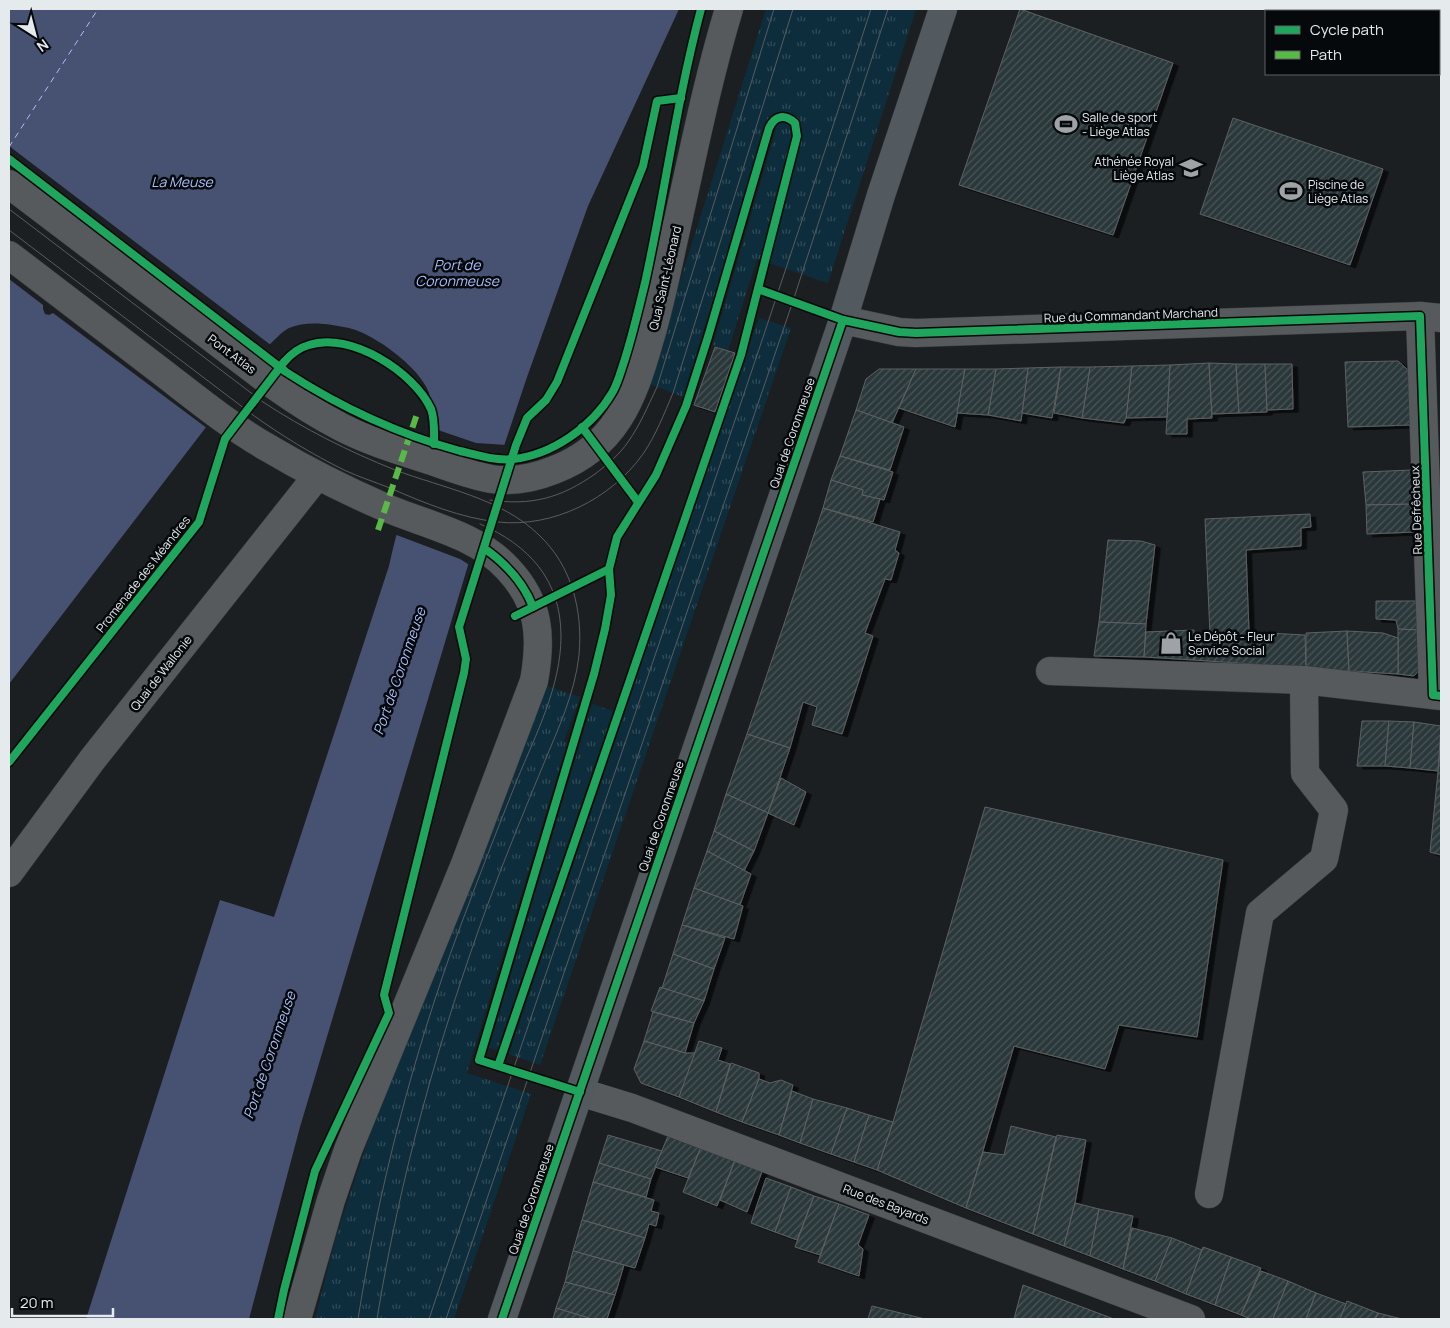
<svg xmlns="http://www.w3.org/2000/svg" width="1450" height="1328" font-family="Manrope,sans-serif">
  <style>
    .grass { fill: url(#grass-tufts) }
    .garden { fill: #0d2d3c }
    .water { fill: #475172 }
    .pier { fill: #1c1f21 }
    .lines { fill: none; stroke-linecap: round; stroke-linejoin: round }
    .ferry { stroke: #acbffd; stroke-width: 1; stroke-dasharray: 6 5; stroke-linecap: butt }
    .building { fill: url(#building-hatch); stroke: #5e6162; filter: url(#shadow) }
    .minor-casing { stroke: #363a3b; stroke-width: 29 }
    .major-casing { stroke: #363a3b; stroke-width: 29 }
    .minor { stroke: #575a5c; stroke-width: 28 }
    .major { stroke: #535a5f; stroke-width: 28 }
    .tram { stroke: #5a5c5d; stroke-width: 1 }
    .quiet { stroke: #58b947; stroke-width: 6; stroke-dasharray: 12 6; stroke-linecap: butt }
    .cycleway-casing { stroke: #06090b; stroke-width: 11 }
    .cycleway { stroke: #20a55d; stroke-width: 8 }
    .labels { text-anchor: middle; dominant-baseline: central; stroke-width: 5; stroke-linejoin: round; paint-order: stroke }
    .poi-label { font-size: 12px; fill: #e5eaec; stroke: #06090b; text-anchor: start }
    .street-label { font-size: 12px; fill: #e5eaec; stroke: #06090b }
    .water-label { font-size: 14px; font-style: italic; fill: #acbffd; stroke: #06090b }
  </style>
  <defs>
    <pattern id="grass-tufts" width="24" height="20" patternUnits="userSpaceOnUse" patternTransform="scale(1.25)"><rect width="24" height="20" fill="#0d2d3c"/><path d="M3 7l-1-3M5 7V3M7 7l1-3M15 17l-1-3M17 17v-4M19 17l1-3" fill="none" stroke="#304c58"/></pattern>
    <pattern id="building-hatch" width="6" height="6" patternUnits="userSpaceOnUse" patternTransform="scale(1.25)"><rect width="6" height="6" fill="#2b383b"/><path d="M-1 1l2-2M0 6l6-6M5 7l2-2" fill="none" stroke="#4a5558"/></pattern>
    <filter id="shadow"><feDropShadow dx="5.5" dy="3" stdDeviation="0" flood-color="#0009"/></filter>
  </defs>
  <rect width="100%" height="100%" fill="#1c1f21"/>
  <g class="grass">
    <path d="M 766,9 L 916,9 L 828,283 L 757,259 L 728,351 L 713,345 L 776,130 L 770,115 L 683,397 L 648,383 Z"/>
    <path d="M 759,318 L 791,328 L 540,1065 L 509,1054 Z"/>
    <path d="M 544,685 L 580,697 L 564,741 L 567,743 L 467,1073 L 531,1094 L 454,1319 L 315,1319 L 337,1233 L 376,1117 Z"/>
    <path d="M 592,704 L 613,711 L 497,1050 L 489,1048 Z"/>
  </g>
  <path class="garden" d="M 1279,9 L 1378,9 L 1377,11 L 1286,11 Z"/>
  <path class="water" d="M 9,9 L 679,9 L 588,206 L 526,380 L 501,455 L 300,1127 L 249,1319 L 86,1319 L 220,900 L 274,917 L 389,566 C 395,538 403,510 411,482 C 418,461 433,422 431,401 C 429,373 375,334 349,328 C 331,324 307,320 289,328 C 281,332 275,340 269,345 L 9,684 Z"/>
  <g class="pier">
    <path d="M 9,146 L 272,346 L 208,429 L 53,313 L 49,315 L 45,314 L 43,309 L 43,305 L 9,279 Z"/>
    <path d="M 426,392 L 436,408 L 438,430 L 476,443 L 507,445 L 471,566 L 460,559 L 394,534 L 425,427 L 428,427 L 427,415 L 429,401 Z"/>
  </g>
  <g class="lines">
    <path class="ferry" d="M 9,147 L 98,9"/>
  </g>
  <g class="building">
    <path d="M 1020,9 L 1173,63 L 1113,235 L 959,185 Z"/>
    <path d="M 1233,118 L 1383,169 L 1350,265 L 1200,214 Z"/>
    <path d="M 715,347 L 735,353 L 715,412 L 694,405 Z"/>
    <path d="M 1398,361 L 1408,370 L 1411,425 L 1348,427 L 1345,362 Z"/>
    <path d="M 1209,363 L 1212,418 L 1187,419 L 1187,434 L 1166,434 L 1170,365 Z"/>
    <path d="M 1209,363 L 1236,364 L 1239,413 L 1212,414 Z"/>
    <path d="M 1236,364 L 1265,364 L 1267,412 L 1239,413 Z"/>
    <path d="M 1265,364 L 1292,364 L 1293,409 L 1267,410 Z"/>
    <path d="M 1170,365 L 1167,417 L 1126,418 L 1132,366 Z"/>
    <path d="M 1132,366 L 1126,418 L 1124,423 L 1082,418 L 1090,367 Z"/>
    <path d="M 1061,367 L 1052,418 L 1022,413 L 1028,368 Z"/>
    <path d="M 1061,367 L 1090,367 L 1082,418 L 1054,413 Z"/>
    <path d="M 1028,368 L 1021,421 L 988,415 L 996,369 Z"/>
    <path d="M 879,369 L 916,369 L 892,423 L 856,410 L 866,379 Z"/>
    <path d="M 916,369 L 965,369 L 955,427 L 899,408 Z"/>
    <path d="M 965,369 L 996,369 L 988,415 L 957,413 Z"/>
    <path d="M 856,410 L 904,427 L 890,470 L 840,456 Z"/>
    <path d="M 840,456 L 893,472 L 884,500 L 862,495 L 863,490 L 831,480 Z"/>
    <path d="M 1412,470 L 1415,504 L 1366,505 L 1363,472 Z"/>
    <path d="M 831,480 L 863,490 L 862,495 L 880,499 L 873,522 L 823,508 Z"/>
    <path d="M 1415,504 L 1416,532 L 1367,534 L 1366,505 Z"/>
    <path d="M 823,508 L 900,532 L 895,550 L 899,553 L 891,580 L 885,579 L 865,633 L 873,636 L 842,734 L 812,725 L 817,707 L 803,702 L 790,748 L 747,734 Z"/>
    <path d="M 1310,514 L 1311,527 L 1301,528 L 1301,546 L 1246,550 L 1249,632 L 1305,635 L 1306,668 L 1194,660 L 1195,636 L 1210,635 L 1205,519 Z"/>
    <path d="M 1108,540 L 1141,541 L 1155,545 L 1146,624 L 1099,622 Z"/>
    <path d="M 1376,601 L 1419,601 L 1420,630 L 1398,629 L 1396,620 L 1376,619 Z"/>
    <path d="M 1099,622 L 1146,624 L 1144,657 L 1094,656 Z"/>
    <path d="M 1398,629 L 1420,630 L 1421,668 L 1414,676 L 1398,674 Z"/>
    <path d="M 1194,630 L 1194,660 L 1144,657 L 1146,632 Z"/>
    <path d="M 1347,631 L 1349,671 L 1306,668 L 1306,633 Z"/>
    <path d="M 1347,631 L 1383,633 L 1398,638 L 1398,674 L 1349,671 Z"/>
    <path d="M 1362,721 L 1389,721 L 1385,766 L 1357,766 Z"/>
    <path d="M 1389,721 L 1414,722 L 1410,768 L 1385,766 Z"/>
    <path d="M 1414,722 L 1441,726 L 1438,771 L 1410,768 Z"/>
    <path d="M 747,734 L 790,748 L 768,813 L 726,794 Z"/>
    <path d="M 1441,742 L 1441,855 L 1430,852 Z"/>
    <path d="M 781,778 L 806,792 L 794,825 L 768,813 Z"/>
    <path d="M 726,794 L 768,813 L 754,851 L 714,831 Z"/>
    <path d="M 985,807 L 1223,860 L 1197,1037 L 1119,1025 L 1105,1069 L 1014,1046 L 966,1208 L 877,1170 L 893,1122 Z"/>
    <path d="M 714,831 L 754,851 L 744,871 L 707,851 Z"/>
    <path d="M 707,851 L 751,874 L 740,905 L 694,888 Z"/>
    <path d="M 694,888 L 743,906 L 734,939 L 682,925 Z"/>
    <path d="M 682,925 L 725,938 L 714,969 L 673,954 Z"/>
    <path d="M 673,954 L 714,969 L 704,1001 L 662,988 Z"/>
    <path d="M 660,987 L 704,1001 L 694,1023 L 651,1011 Z"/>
    <path d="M 653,1012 L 694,1023 L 685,1053 L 644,1041 Z"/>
    <path d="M 644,1041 L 685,1053 L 696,1053 L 679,1097 L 641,1083 L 634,1069 Z"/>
    <path d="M 699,1041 L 722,1048 L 718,1060 L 730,1064 L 716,1112 L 679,1097 Z"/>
    <path d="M 731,1063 L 759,1073 L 759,1079 L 742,1122 L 716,1112 Z"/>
    <path d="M 759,1079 L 770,1083 L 781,1080 L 793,1085 L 779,1135 L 742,1122 Z"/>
    <path d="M 792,1091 L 813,1099 L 800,1143 L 779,1135 Z"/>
    <path d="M 813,1099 L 847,1108 L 831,1154 L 800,1143 Z"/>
    <path d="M 847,1108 L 869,1115 L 854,1162 L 831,1154 Z"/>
    <path d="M 869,1115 L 893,1122 L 877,1170 L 854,1162 Z"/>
    <path d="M 1011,1126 L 1056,1137 L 1033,1234 L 966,1208 L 983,1152 L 1004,1155 Z"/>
    <path d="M 608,1135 L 662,1151 L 651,1179 L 599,1163 Z"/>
    <path d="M 1057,1135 L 1086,1140 L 1075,1203 L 1064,1246 L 1033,1234 Z"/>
    <path d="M 668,1136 L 701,1147 L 688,1178 L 655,1167 Z"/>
    <path d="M 701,1147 L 735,1160 L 717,1206 L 683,1192 Z"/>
    <path d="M 735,1160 L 763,1169 L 747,1212 L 720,1200 Z"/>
    <path d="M 599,1163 L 651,1179 L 646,1197 L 593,1182 Z"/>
    <path d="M 766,1178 L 791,1187 L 775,1232 L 751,1223 Z"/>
    <path d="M 593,1182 L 654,1200 L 651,1211 L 659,1213 L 656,1226 L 649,1224 L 645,1238 L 582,1220 Z"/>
    <path d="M 791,1187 L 814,1196 L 797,1240 L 775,1232 Z"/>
    <path d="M 814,1196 L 839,1204 L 820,1255 L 795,1247 Z"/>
    <path d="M 1075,1203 L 1099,1209 L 1090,1256 L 1064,1246 Z"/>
    <path d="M 839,1204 L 869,1215 L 858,1245 L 863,1249 L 859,1276 L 818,1262 Z"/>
    <path d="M 1099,1209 L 1133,1216 L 1123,1269 L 1090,1256 Z"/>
    <path d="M 582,1220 L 645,1238 L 635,1268 L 573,1251 Z"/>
    <path d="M 1132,1228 L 1172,1238 L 1155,1281 L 1123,1269 Z"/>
    <path d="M 1172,1238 L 1202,1250 L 1186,1294 L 1155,1281 Z"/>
    <path d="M 1203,1247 L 1231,1257 L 1215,1305 L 1186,1294 Z"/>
    <path d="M 573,1251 L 624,1265 L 615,1295 L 565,1282 Z"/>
    <path d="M 1231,1257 L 1261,1268 L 1241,1315 L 1215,1305 Z"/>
    <path d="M 1261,1271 L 1288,1281 L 1273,1319 L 1251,1319 L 1241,1315 Z"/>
    <path d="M 1288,1281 L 1316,1293 L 1306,1319 L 1273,1319 Z"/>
    <path d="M 565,1282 L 615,1295 L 607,1319 L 592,1319 L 556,1308 Z"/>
    <path d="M 1023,1285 L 1114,1319 L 1014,1319 Z"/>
    <path d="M 1316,1293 L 1346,1304 L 1340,1319 L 1306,1319 Z"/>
    <path d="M 1347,1301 L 1378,1313 L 1375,1319 L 1340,1319 Z"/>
    <path d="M 872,1306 L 925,1319 L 868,1319 Z"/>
    <path d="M 556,1308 L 592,1319 L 553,1319 Z"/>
    <path d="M 1378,1313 L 1402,1319 L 1375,1319 Z"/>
  </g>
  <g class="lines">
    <defs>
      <g id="minor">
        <path d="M 9,184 L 275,386 C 296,401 318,415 341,427 C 370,442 401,451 432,461 C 451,468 471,475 491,479 C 512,482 534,478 554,470 C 615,447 633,399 649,342 C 659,309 666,276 673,243 C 691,164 706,85 729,9"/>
        <path d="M 9,255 C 60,294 111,333 162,372 C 197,399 231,427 270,449 C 307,471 345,490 384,507 C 426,525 476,534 508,569 C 540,603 542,637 534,681 L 465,864 L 348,1150 L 331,1200 L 297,1319"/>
        <path d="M 1420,316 L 1433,695"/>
        <path d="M 843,320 L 899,332 L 916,333 L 1420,316 L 1441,318"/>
        <path d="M 1050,671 L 1304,680 L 1441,696"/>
        <path d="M 9,873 L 92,760 L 317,476"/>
        <path d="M 580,1092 L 632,1108 L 1191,1319"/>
        <path d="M 1209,1194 L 1260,913 L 1324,859 L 1334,810 L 1305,773 L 1304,680"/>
      </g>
      <path id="major" d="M 502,1319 L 843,320 L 881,195 L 943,9"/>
    </defs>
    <use href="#minor" class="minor-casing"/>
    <use href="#major" class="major-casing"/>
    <use href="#minor" class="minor"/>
    <use href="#major" class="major"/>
    <g class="tram">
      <path d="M 9,209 L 263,402 C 304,429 348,451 395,470 C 443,488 501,498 539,535 C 572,566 583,611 579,655 C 575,693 558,729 544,763 C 525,809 506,855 489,901 C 439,1037 400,1176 377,1319"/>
      <path d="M 9,230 L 253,415 C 282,436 312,454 344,470 C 359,477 375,482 390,488 C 424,503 461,518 498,522 C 553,528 611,499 643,454 C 656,435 664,414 673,393 L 793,9"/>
      <path d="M 490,500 C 531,506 561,498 595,474 C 608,464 619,455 628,442 C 640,425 648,406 657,387 L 774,9"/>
      <path d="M 358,1319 C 379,1187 413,1055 459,930 C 478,879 497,830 517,780 C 536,734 561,686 561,636 C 561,580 529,545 480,524"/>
      <path d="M 429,1319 C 575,882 730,448 871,9"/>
      <path d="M 446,1319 L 793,301 L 888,9"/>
    </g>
    <path class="quiet" d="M 378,530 L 417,414"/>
    <defs>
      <g id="cycleway">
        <path d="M 9,159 L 286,372 C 340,407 398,434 460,451 C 476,455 496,461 513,459 C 552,455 592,427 612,393 C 617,385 620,374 623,365 C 632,338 638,311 645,283 C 665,192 677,99 701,9"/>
        <path d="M 758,289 L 843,320 L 899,332 L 916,333 L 1420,316 L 1433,695 L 1441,696"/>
        <path d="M 582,427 L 638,502"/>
        <path d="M 488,551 C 507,565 524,584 533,607"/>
        <path d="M 515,616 L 609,569"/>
        <path d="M 9,762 L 199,522 L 225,439 L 284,362 C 291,354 298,348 309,345 C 350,331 414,372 431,409 C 435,420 434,433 434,444"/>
        <path d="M 498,1066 L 741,355 L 797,136 L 795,123 C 785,114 775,115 769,128 L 708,337 L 686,406 L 656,475 L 617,537 L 609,569 L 611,595 L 605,629 L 594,674 L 479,1060 L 580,1092"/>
        <path d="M 278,1319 L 284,1290 L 315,1171 L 389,1013 L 384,995 L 464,673 L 466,659 L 459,627 L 516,445 L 527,418 L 546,400 L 557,382 L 643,166 L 657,101 L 681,98"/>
        <path d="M 502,1319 L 843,320"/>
      </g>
    </defs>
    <use href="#cycleway" class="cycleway-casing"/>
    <use href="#cycleway" class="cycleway"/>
  </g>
  <defs>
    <symbol id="stadium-bare" viewBox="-9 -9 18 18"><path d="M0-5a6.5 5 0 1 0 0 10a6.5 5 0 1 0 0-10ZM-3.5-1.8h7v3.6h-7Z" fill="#9fa3a5" stroke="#06090b" stroke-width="2.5" paint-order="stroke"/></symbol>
    <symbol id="school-bare" viewBox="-9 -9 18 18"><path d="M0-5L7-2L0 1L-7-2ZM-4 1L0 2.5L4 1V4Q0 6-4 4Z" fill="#9fa3a5" stroke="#06090b" stroke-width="2.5" paint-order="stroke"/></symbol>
    <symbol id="shop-bare" viewBox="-9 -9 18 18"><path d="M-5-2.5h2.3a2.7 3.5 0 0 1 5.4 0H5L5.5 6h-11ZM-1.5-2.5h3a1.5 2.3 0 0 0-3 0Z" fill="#9fa3a5" stroke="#06090b" stroke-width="2.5" paint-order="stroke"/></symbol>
  </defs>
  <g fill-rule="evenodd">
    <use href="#stadium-bare" x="1050" y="108" width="32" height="32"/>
    <use href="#school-bare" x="1175" y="152" width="32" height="32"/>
    <use href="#stadium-bare" x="1275" y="175" width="32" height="32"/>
    <use href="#shop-bare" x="1155" y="627" width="32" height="32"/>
  </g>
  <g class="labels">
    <g class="poi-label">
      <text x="1082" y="117">Salle de sport<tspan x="1082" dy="14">- Liège Atlas</tspan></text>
      <text x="1174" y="161" text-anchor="end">Athénée Royal<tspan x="1174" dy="14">Liège Atlas</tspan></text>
      <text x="1308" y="184">Piscine de<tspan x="1308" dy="14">Liège Atlas</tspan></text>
      <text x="1188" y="636">Le Dépôt - Fleur<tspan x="1188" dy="14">Service Social</tspan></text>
    </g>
    <g class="street-label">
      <text transform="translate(665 278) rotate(-77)">Quai Saint-Léonard</text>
      <text transform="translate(1131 315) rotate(-2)">Rue du Commandant Marchand</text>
      <text transform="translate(232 354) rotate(37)">Pont Atlas</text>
      <text transform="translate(792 433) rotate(-71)">Quai de Coronmeuse</text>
      <text transform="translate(1416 510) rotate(-92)">Rue Defrêcheux</text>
      <text transform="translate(143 574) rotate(-52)">Promenade des Méandres</text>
      <text transform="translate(161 673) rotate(-52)">Quai de Wallonie</text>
      <text transform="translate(661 816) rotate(-71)">Quai de Coronmeuse</text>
      <text transform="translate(531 1199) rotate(-71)">Quai de Coronmeuse</text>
      <text transform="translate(886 1204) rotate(21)">Rue des Bayards</text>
    </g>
    <g class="water-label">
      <text x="182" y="181">La Meuse</text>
      <text x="457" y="264">Port de<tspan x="457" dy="16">Coronmeuse</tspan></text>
      <text transform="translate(399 671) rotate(-71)">Port de Coronmeuse</text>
      <text transform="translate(269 1055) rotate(-71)">Port de Coronmeuse</text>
    </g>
  </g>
  <rect width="1450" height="1328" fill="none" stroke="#e5eaec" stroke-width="20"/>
  <rect x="1265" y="10" width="175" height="65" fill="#06090b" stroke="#5f6365"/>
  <rect x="1275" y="26" width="25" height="8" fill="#20a55d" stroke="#5f6365"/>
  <text x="1310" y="35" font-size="15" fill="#e5eaec">Cycle path</text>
  <rect x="1275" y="51" width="25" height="8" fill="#58b947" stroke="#5f6365"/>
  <text x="1310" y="60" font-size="15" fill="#e5eaec">Path</text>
  <g transform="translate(35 35) rotate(144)" stroke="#06090b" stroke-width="4" paint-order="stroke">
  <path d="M0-4L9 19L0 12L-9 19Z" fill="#e5eaec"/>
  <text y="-8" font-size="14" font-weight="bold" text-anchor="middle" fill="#e5eaec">N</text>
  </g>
  <path d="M12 1308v8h101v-8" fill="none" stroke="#e5eaec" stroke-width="2.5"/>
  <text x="20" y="1308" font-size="15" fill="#e5eaec" stroke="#06090b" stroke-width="4" paint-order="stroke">20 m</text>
</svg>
